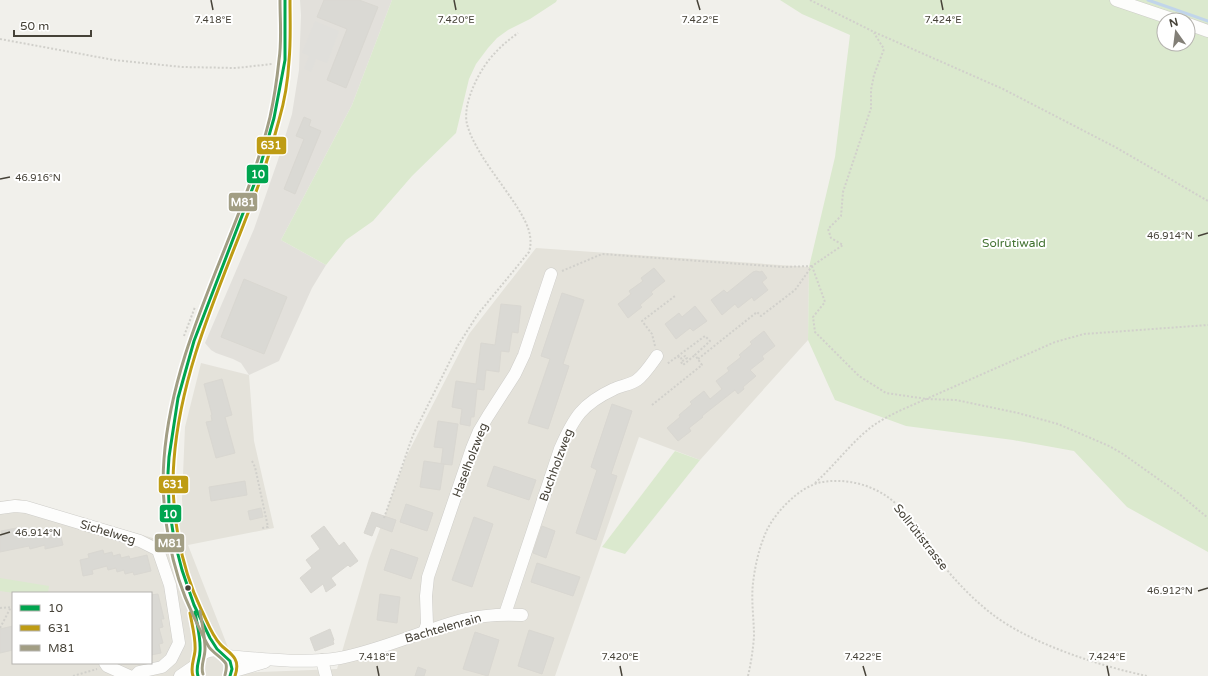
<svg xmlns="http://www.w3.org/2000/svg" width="1208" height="676" font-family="'Varela Round',sans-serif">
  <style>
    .residential { fill: #e4e2da; fill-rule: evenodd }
    .industrial { fill: #e2e0db }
    .green { fill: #dbe9ce; fill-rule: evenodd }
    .parking { fill: #e0dfdb }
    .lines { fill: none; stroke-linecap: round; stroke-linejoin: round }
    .stream { stroke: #c1d5ea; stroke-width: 3 }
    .building { fill: #dad9d4; stroke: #d9d7d1 }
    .minor-casing { stroke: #cecdc9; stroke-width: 13 }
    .path { stroke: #d1d0cb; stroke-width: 2; stroke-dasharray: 2 2; stroke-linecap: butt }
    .minor { stroke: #fdfdfc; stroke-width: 12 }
    .bus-1-casing { stroke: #fff; stroke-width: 6 }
    .bus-2-casing { stroke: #fff; stroke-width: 6 }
    .bus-3-casing { stroke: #fff; stroke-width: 6 }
    .bus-1 { stroke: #00a54f; stroke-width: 3 }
    .bus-2 { stroke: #be9c14; stroke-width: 3 }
    .bus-3 { stroke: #a29e84; stroke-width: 3 }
    .ticks { fill: none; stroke: #464238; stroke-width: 1.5 }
    .bus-dot { fill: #464238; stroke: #fff; stroke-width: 1.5 }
    .labels { text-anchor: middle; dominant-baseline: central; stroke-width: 4; stroke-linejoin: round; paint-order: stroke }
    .park-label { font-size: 12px; fill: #427231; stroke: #fff }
    .street-label { font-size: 12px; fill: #464238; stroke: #fff }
    .ticks-label { font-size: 10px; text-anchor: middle; fill: #464238; stroke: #fff; stroke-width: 4; stroke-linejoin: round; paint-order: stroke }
    .line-badge { stroke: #fff; stroke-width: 1.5 }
    .badge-label { font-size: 11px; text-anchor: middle; font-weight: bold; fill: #fff }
  </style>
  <rect width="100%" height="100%" fill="#f1f0eb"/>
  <path class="residential" d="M 536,248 L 809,267 L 808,340 L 700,460 L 639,437 L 555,676 L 0,676 L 0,501 L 19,499 L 163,541 L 183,518 L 182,499 L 185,427 L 201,363 L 249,375 L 254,441 L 274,528 L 188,545 L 238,673 L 337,669 L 369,559 L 406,457 L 469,334 ZM 13,593 L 151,593 L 151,663 L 13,663 Z"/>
  <path class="industrial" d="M 300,0 L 392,0 L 352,105 L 281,240 L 326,265 L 312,288 L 279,361 L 249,375 L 241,363 L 233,359 L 216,353 L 211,350 L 205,343 L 254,229 L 278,160 L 292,114 L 299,70 L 301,15 Z"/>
  <g class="green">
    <path d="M 392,0 L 557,0 L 556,2 L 530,19 L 508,30 L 497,38 L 488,48 L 476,64 L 469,79 L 456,133 L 412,176 L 373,221 L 346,240 L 326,265 L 281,240 L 352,105 Z"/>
    <path d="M 780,0 L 1208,0 L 1208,552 L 1127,507 L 1074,451 L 1013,440 L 906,426 L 835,400 L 808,340 L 809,267 L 835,157 L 850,35 L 802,14 ZM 1164,20 L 1188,20 L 1188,44 L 1164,44 Z"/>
    <path d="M 675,451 L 700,460 L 625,554 L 602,547 Z"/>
    <path d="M 0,578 L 49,586 L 48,593 L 14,593 L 0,591 Z"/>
  </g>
  <path class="parking" d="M 315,21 L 339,31 L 327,63 L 316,59 L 311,72 L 304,69 L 309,56 L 302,53 Z"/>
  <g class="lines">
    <path class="stream" d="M 1148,0 L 1208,21"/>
  </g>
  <g class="building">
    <path d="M 324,0 L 359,0 L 378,7 L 346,88 L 327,80 L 347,29 L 317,17 Z"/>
    <path d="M 304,117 L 311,120 L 309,126 L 321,131 L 295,194 L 284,189 L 304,139 L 296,136 Z"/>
    <path d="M 654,268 L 665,281 L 651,292 L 653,294 L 640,305 L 642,307 L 628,318 L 618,304 L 631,294 L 629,291 L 643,281 L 641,278 Z"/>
    <path d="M 756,271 L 760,272 L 762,271 L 767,278 L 762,282 L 768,290 L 754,301 L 752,297 L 738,308 L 735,304 L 722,315 L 711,300 L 724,290 L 727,293 L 753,272 Z"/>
    <path d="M 244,279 L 287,297 L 264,354 L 221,337 Z"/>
    <path d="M 562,293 L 584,300 L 563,364 L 569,366 L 548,429 L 528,423 L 550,359 L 541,356 Z"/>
    <path d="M 501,304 L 521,306 L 518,333 L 512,332 L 509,352 L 501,351 L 499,372 L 486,370 L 484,390 L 477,389 L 474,417 L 471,417 L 470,426 L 460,424 L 462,409 L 452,407 L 456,381 L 476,384 L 481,343 L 495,345 Z"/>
    <path d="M 695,306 L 707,321 L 693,331 L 690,328 L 676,339 L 665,324 L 679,313 L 682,317 Z"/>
    <path d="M 764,331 L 775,346 L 762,356 L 764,359 L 750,370 L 756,376 L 743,387 L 744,389 L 738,394 L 735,390 L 702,416 L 703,417 L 689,428 L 691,431 L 678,441 L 667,428 L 680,417 L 679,415 L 692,404 L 690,402 L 704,391 L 710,399 L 722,389 L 716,381 L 729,371 L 727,368 L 741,357 L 739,355 L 752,344 L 750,342 Z"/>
    <path d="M 222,379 L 232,415 L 225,417 L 235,453 L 216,458 L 206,422 L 212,421 L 211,415 L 212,415 L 204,384 Z"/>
    <path d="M 612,404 L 632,411 L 611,474 L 617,476 L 596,540 L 576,533 L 597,470 L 591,467 Z"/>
    <path d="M 438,421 L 458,424 L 452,465 L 441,464 L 443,448 L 434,447 Z"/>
    <path d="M 424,461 L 444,464 L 440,490 L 420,487 Z"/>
    <path d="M 494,466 L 536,480 L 529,500 L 487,486 Z"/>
    <path d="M 245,481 L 247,495 L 211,501 L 209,487 Z"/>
    <path d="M 406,504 L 433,513 L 427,531 L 400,522 Z"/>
    <path d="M 261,508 L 263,517 L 250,520 L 248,511 Z"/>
    <path d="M 372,512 L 396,520 L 392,532 L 376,526 L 372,536 L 364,533 Z"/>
    <path d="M 474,517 L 493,524 L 472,587 L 452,580 Z"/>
    <path d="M 324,526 L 339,546 L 344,542 L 358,561 L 350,567 L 348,565 L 331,578 L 336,585 L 326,592 L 323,584 L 311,593 L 300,578 L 312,568 L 306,560 L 320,549 L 311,536 Z"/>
    <path d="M 542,526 L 555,531 L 546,558 L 533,553 Z"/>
    <path d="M 17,528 L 17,531 L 25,529 L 26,533 L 41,530 L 42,533 L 59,529 L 63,545 L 45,549 L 45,545 L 30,549 L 29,546 L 0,552 L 0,535 L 2,535 L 1,531 Z"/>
    <path d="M 391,549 L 418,558 L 411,579 L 384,570 Z"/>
    <path d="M 103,550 L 104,554 L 112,552 L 113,556 L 120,554 L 121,558 L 129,556 L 130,559 L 147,555 L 151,571 L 134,575 L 133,572 L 125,574 L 124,570 L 117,572 L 116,568 L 108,570 L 107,566 L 92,570 L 93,574 L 83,576 L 80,560 L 89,558 L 88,554 Z"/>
    <path d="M 537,563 L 580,577 L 573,596 L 531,582 Z"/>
    <path d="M 158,594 L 164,619 L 161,619 L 163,627 L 159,628 L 163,643 L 159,644 L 161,653 L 151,655 L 151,595 Z"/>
    <path d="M 380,594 L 400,597 L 397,623 L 377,620 Z"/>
    <path d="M 13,626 L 13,650 L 0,653 L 0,629 Z"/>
    <path d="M 330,629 L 334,640 L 333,641 L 334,644 L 315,651 L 310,638 Z"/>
    <path d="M 529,630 L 554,638 L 542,674 L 518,666 Z"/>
    <path d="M 475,632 L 499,640 L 488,676 L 463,669 Z"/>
    <path d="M 418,667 L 426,670 L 424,676 L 415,676 Z"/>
  </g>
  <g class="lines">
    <defs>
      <g id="minor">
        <path d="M 1116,0 L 1175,20"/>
        <path d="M 1188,24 L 1208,31"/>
        <path d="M 0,508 L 15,506 L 26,507 L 140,541 L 158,550 L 170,585 L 179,643 L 171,659 L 162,667 L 139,672 L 135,676"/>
        <path d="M 505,614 L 560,449 C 574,417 582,404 614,389 C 620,386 632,384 637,380 C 644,375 652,363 657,356"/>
        <path d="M 196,616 L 200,647 L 200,656"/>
        <path d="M 424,633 L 427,624 L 426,596 L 428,577 L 472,448 L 479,431 L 488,416 L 515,374 L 524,355 L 551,274"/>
        <path d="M 219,650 C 201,631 192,601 184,577 C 114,368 303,204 285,0"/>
        <path d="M 227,656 C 263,659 305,664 340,658 C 382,650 421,631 462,620 C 482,615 502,614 522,615"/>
        <path d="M 322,660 L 326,676"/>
        <path d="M 105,663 L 107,666 L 129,676"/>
        <path d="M 231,672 L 265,662"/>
        <path d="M 180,676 L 196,665"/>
        <path d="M 198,676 C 185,643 242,641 230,676"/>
      </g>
    </defs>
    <use href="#minor" class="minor-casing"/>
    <g class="path">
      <path d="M 810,0 L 874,32 L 1003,89 L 1117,148 L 1208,201"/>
      <path d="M 0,39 L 114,60 L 182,67 L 236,68 L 272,64"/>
      <path d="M 812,266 L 825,302 L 813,317 L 815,332 L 859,376 L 886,393 L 927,399 L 956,400 L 1018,413 L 1058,424 L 1109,446 L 1123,454 L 1178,493 L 1208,518"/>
      <path d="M 562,271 L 602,254 L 783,267 L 812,266"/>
      <path d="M 184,336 L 195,307"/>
      <path d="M 655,346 L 652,334 L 642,321 L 675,296"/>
      <path d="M 678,356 L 680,359 L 685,356 L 687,358 L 681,362"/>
      <path d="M 698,359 L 757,312 L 761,316 L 795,290 L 812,266 L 843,245 L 831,238 L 828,229 L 841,216 L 843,192 L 871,108 L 871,90 L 874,75 L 884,49 L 874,33"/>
      <path d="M 681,362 L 683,365 L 695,355"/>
      <path d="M 652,405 L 702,365 L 695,355 L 710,341 L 705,336 L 667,364"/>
      <path d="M 252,461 L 255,467 L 268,527 L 262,528"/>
      <path d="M 815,483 C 834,466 850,444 870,428 C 879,421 889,416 899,411 L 1055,342 L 1084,334 L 1208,325"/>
      <path d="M 384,518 L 413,435 L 457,347 L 478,314 L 529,252 C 534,236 526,221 517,207 C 502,183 474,151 467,124 C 462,103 480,68 495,53 C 502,45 510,39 518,33"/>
      <path d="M 0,608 L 13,607"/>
      <path d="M 0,628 L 11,607"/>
      <path d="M 73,676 L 97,669"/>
      <path d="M 748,676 C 751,663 753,650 754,636 C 754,619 751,601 753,583 C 755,566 759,548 766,532 C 775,512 800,486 822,482 C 854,477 885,489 905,513 C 916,526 924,541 934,554 C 951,576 970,597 992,614 C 1031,644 1100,666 1147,676"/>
    </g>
    <use href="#minor" class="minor"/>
    <defs>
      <g id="bus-1">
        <path d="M 195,612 C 197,625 201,638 200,651 C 200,660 195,667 198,676"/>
        <path d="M 230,676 L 232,669 L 230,661 L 217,649 L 210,638 L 194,605 L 182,570 L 174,539 L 169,506 L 168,473 L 169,457 L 178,398 L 194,341 L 258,174 L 274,118 L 285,60 L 285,0"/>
      </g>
      <g id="bus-2">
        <path d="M 190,613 C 192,625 196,638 195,651 C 194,660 190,667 193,676"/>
        <path d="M 235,676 C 237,670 238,664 235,659 C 231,652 224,649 220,644 C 211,634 207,621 201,609 C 180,565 170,508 174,460 C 183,340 249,235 279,120 C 284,103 288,79 289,61 C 291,41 290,20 290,0"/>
      </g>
      <g id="bus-3">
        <path d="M 200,611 C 202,624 205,636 205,649 C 205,658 200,666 203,674"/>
        <path d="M 225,675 C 226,671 227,668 226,664 C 224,659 213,653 209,647 C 203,637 198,625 193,615 C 171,570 160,509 164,459 C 173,338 242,233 270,117 C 274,99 277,79 279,60 C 282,41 280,20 280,0"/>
      </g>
    </defs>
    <use href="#bus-1" class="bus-1-casing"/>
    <use href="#bus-2" class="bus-2-casing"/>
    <use href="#bus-3" class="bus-3-casing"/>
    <use href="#bus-1" class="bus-1"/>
    <use href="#bus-2" class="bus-2"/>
    <use href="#bus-3" class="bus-3"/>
  </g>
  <path class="ticks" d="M 211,0 L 213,10M 454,0 L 456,10M 697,0 L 700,10M 941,0 L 943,10M 0,179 L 10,177M 1198,236 L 1208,233M 0,535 L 10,532M 1198,591 L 1208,588M 377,666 L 379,676M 620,666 L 622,676M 863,666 L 866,676M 1107,666 L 1109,676"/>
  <circle class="bus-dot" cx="188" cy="588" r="3.5"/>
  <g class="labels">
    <g class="park-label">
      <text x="1014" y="243">Solrütiwald</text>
    </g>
    <g class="street-label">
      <text transform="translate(470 460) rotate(-69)">Haselholzweg</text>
      <text transform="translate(556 465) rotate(-70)">Buchholzweg</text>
      <text transform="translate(108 532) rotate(17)">Sichelweg</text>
      <text transform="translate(921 537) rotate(52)">Sollrütistrasse</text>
      <text transform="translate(443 628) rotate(-16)">Bachtelenrain</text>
    </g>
  </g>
  <g class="ticks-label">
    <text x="213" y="23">7.418°E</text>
    <text x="456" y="23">7.420°E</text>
    <text x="700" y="23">7.422°E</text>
    <text x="943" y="23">7.424°E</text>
    <text x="38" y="181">46.916°N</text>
    <text x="1170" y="239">46.914°N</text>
    <text x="38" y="536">46.914°N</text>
    <text x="1170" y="594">46.912°N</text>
    <text x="377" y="660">7.418°E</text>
    <text x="620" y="660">7.420°E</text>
    <text x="863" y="660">7.422°E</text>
    <text x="1107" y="660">7.424°E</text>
  </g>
  <g class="line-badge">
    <rect x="256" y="136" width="31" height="19" rx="4" fill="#be9c14"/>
    <rect x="246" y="164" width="23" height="20" rx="4" fill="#00a54f"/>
    <rect x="228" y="192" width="30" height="20" rx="4" fill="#a29e84"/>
    <rect x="158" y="475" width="31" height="19" rx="4" fill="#be9c14"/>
    <rect x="159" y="504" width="23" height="19" rx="4" fill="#00a54f"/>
    <rect x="154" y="533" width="31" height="20" rx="4" fill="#a29e84"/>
  </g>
  <g class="badge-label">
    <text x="271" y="149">631</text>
    <text x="258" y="178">10</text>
    <text x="243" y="206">M81</text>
    <text x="173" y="488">631</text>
    <text x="170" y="518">10</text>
    <text x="170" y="547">M81</text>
  </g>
  <rect x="12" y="592" width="140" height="72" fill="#ffffff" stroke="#b5b3af"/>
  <rect x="20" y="605" width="20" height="6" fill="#00a54f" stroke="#b5b3af"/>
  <text x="48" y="612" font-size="12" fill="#464238">10</text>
  <rect x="20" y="625" width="20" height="6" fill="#be9c14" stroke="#b5b3af"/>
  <text x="48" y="632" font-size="12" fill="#464238">631</text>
  <rect x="20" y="645" width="20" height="6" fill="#a29e84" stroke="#b5b3af"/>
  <text x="48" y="652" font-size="12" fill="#464238">M81</text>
  <g transform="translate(1176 32) rotate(346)"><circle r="19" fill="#ffffff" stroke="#b5b3af"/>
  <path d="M0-3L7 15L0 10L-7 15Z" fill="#827f77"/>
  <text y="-6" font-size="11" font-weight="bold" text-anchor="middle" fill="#464238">N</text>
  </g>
  <path d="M14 30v6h77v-6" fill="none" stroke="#464238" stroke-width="2"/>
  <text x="20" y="30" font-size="12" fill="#464238" stroke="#ffffff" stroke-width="3" paint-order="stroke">50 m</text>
</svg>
